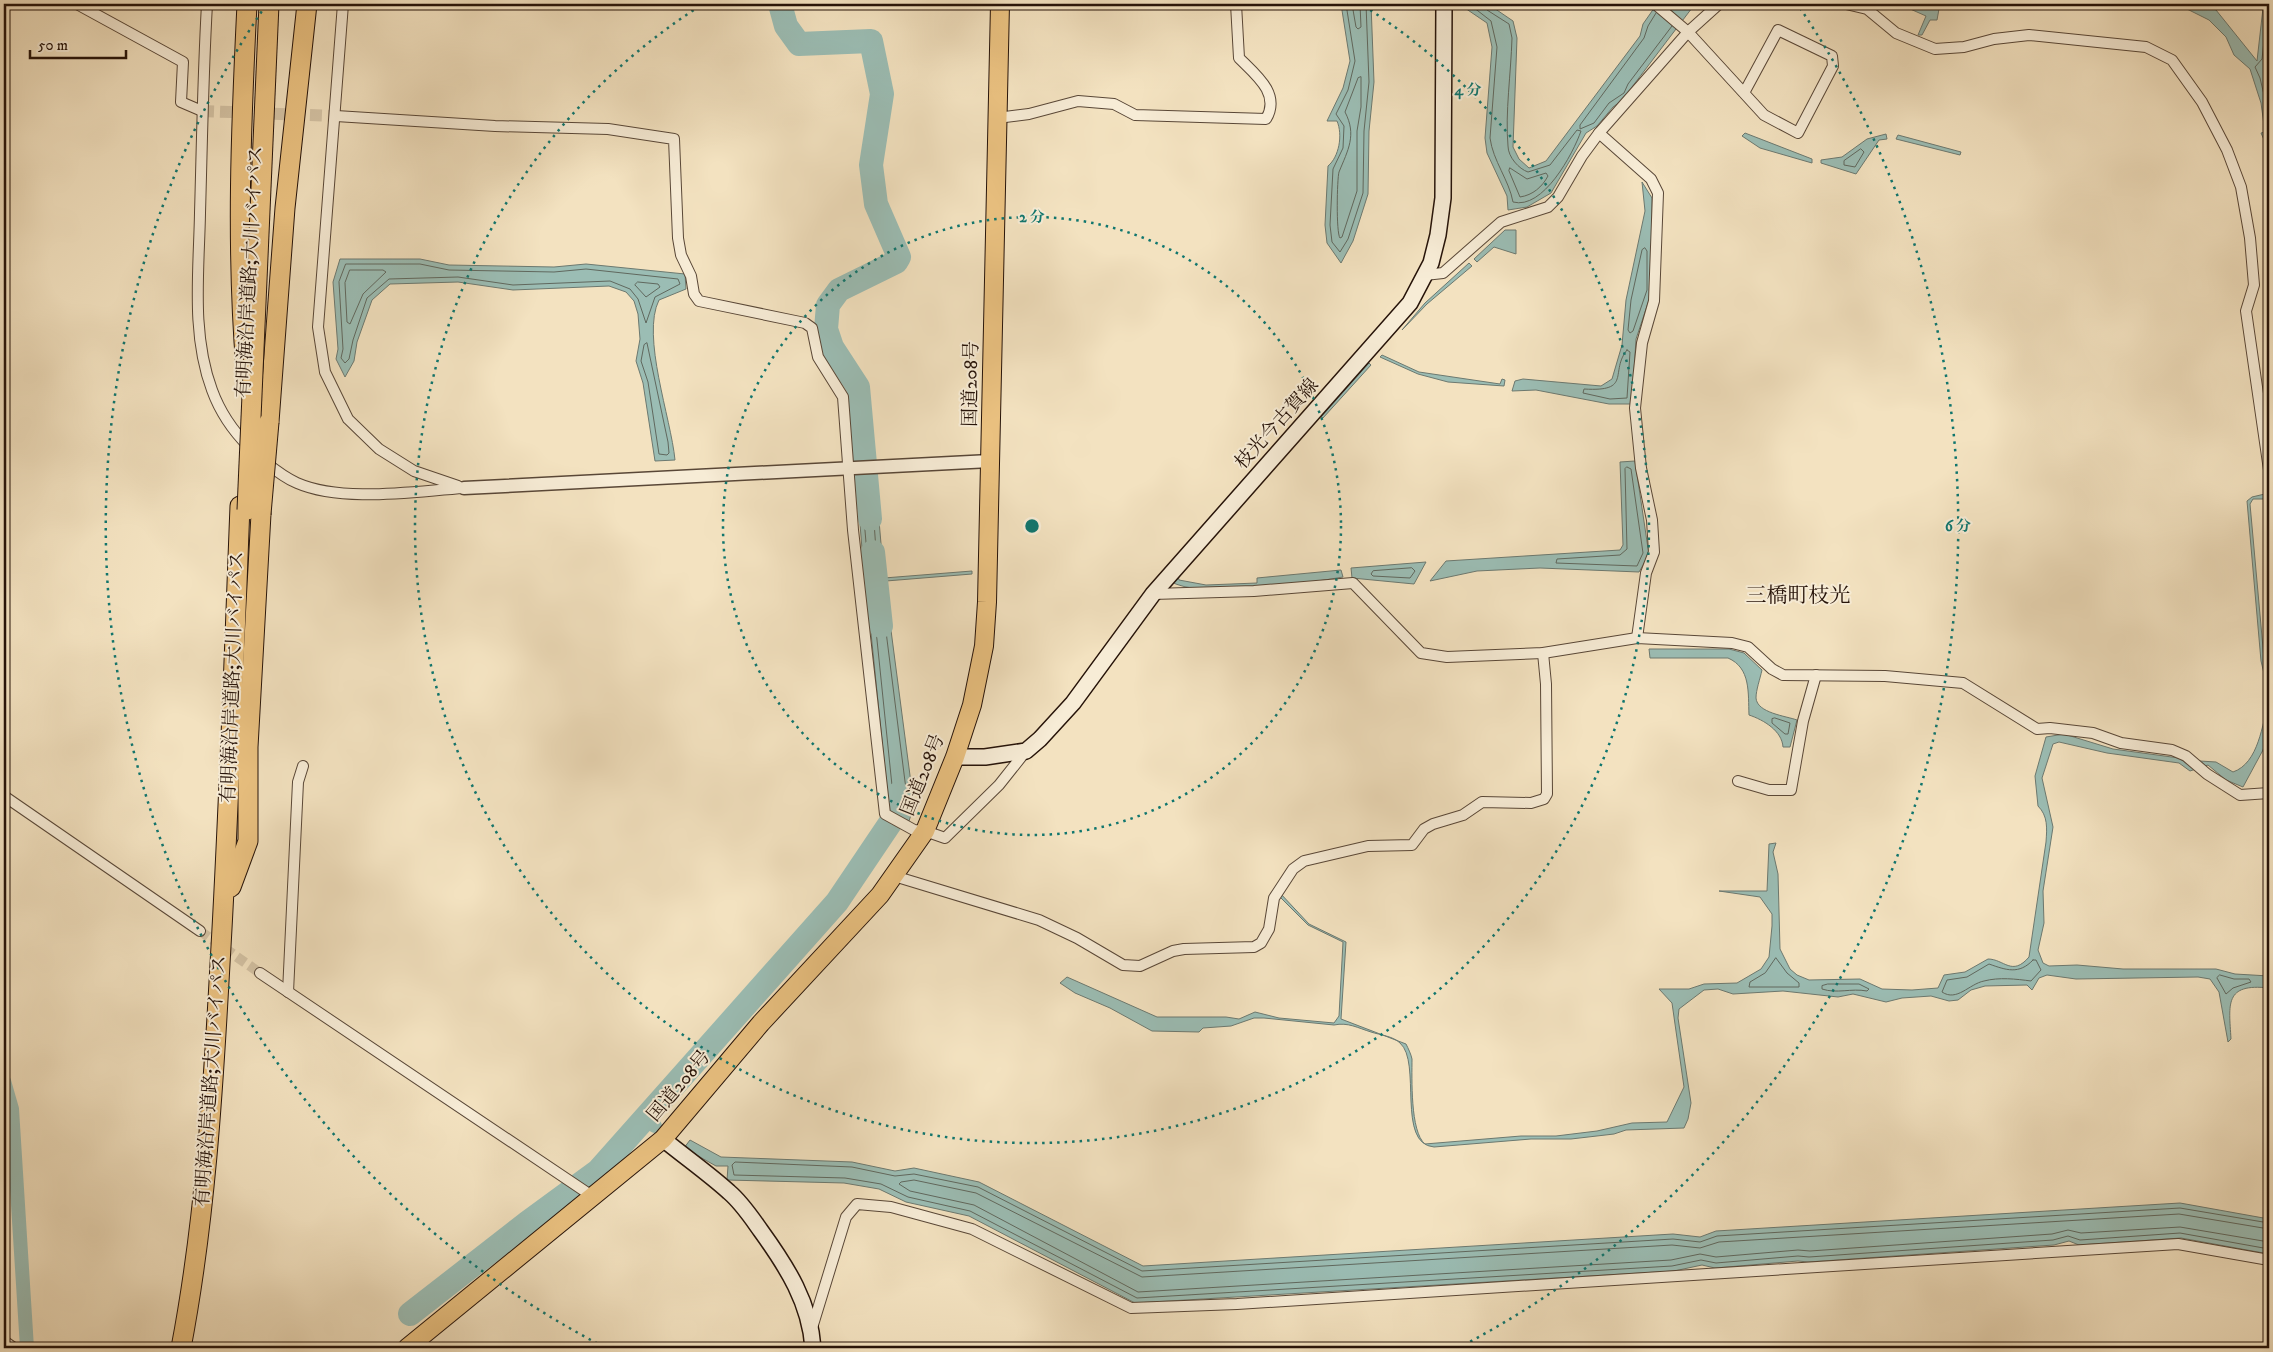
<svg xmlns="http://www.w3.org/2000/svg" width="2273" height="1352" font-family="'IM FELL DW Pica','Noto Serif JP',serif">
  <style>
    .water { fill: #9bbdb4; stroke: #6c7970 }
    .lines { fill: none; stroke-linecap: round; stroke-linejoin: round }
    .shore { stroke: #60685e; stroke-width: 1 }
    .canal { stroke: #9bbdb4; stroke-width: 14 }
    .river { stroke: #9bbdb4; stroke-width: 24 }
    .minor-tunnel { stroke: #d4c3a5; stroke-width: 10; stroke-dasharray: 10 5; stroke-linecap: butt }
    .tertiary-tunnel { stroke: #d4c3a5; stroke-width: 12; stroke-dasharray: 12 6; stroke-linecap: butt }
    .minor-casing { stroke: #594737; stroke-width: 12 }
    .tertiary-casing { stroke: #594737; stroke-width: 15 }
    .secondary-casing { stroke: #261309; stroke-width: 18 }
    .trunk-casing { stroke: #261309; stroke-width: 20 }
    .motorway-casing { stroke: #261309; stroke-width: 21 }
    .minor { stroke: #f7ecd6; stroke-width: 10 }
    .tertiary { stroke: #f7ecd6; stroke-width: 12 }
    .secondary { stroke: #f7ecd6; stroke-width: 15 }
    .trunk { stroke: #eac180; stroke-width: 18 }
    .motorway { stroke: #eac180; stroke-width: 19 }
    .motorway-bridge-casing { stroke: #261309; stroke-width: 21; stroke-linecap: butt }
    .motorway-bridge { stroke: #eac180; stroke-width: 19 }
    .ring { fill: none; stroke: #0f766e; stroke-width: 2.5; stroke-dasharray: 2.5 5 }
    .labels { text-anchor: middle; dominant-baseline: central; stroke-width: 4; stroke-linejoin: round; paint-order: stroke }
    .street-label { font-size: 19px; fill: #261309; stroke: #f7ecd6 }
    .quarter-label { font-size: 21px; fill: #261309; stroke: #f7ecd6 }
    .centre { fill: #0f766e; stroke: #f7ecd6; stroke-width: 2.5 }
    .ring-label { font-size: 15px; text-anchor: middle; font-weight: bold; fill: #0f766e; stroke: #f7ecd6; stroke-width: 4; stroke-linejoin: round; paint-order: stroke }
  </style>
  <rect width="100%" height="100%" fill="#f3e2c0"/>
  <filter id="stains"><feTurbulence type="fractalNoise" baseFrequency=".004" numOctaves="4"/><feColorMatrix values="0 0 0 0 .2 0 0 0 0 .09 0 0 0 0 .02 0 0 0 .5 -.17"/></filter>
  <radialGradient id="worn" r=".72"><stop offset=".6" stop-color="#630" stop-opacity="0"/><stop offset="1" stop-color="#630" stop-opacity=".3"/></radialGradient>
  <g class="water">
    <path d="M 1341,4 L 1371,4 L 1374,82 L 1369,131 L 1368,194 L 1353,241 L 1341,263 L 1327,243 L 1325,225 L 1328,166 C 1339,157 1343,135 1337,121 L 1327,121 L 1343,88 L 1350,61 Z"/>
    <path d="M 1459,4 L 1488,4 L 1513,21 L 1517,38 L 1513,147 L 1519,159 L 1529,168 L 1546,161 L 1640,36 L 1643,24 L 1657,4 L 1695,4 L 1632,87 L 1627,97 L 1613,107 L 1597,126 L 1586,133 L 1551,193 L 1527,207 L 1508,210 L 1507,196 L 1487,153 L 1485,138 L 1492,47 L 1487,23 Z"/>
    <path d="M 1905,4 L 2005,4 L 1984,9 L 1939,9 L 1937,20 L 1930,20 L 1922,35 L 1918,35 L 1926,16 L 1908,8 Z"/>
    <path d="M 2177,4 L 2206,4 L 2216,10 L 2257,61 L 2263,8 L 2264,4 L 2269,4 L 2269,151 L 2261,133 L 2265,132 L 2261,103 L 2250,69 L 2234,55 L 2226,37 L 2209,20 Z"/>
    <path d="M 1745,133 L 1812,159 L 1812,163 L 1760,148 L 1742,136 Z"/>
    <path d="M 1886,134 L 1887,139 L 1879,140 L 1856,174 L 1821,163 L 1821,160 L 1842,157 L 1867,139 Z"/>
    <path d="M 1898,135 L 1961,152 L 1960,155 L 1896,139 Z"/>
    <path d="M 1642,182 L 1652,198 L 1652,291 L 1636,339 L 1632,404 L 1609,404 L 1536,390 L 1512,391 L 1515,381 L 1523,379 L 1601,386 L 1612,379 L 1622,345 L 1626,300 L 1645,211 Z"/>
    <path d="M 1505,230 L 1516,230 L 1516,254 L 1494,247 L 1477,262 L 1474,259 Z"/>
    <path d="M 340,259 L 420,259 L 449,265 L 554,267 L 586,264 L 685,274 L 686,289 L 659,300 C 641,336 671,418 675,460 L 655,461 L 643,383 L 636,361 L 640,339 L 638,314 L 634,301 L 626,292 L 609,286 L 513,290 L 458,282 L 390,284 L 372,300 L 357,342 L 354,361 L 345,377 L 336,359 L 338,349 L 333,282 Z"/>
    <path d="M 1469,263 L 1472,266 L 1427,304 L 1402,330 L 1425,303 Z"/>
    <path d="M 1382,355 L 1419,372 L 1500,384 L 1502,379 L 1505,380 L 1504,386 L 1448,382 L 1418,374 L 1380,357 Z"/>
    <path d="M 1369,363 L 1371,365 L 1323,418 L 1321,417 Z"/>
    <path d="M 1635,461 L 1649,555 L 1639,572 L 1540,568 L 1477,571 L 1430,581 L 1446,561 L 1620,550 L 1623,545 L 1620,462 Z"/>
    <path d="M 876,486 L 884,578 L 972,571 L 972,574 L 886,581 L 886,584 L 865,586 L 857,487 Z"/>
    <path d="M 2269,493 L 2269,499 L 2253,499 L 2250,504 L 2264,659 L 2269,679 L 2269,694 L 2261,661 L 2247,501 L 2252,497 Z"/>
    <path d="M 1426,562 L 1414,584 L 1352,578 L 1351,568 Z"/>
    <path d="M 1341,570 L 1343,577 C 1307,583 1198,600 1170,581 L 1178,576 L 1179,580 L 1206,585 L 1257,583 L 1257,578 Z"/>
    <path d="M 886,592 L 914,806 L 909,821 L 889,809 L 867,594 Z"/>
    <path d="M 1649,649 L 1729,649 L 1744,653 L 1762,670 C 1760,679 1756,690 1756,698 C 1757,713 1786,716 1797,720 L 1790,747 L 1783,747 C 1782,731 1764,720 1749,715 C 1748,693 1751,668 1728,658 L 1650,658 Z"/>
    <path d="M 2269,701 L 2269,729 L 2263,750 L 2243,787 L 2226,780 L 2208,765 L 2190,771 L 2179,763 L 2107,753 L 2059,742 L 2053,744 L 2042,778 L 2053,827 L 2043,891 L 2044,923 L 2038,950 L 2043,963 L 2049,966 L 2077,965 L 2123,969 L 2216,969 L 2235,974 L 2269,976 L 2269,988 C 2224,983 2229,1004 2231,1039 L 2228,1042 L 2219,992 L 2210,979 L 2198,977 L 2076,979 L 2047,975 L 2039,978 L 2032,990 L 2027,985 L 1985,986 L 1971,990 L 1958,1000 L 1949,1001 L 1931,996 L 1902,998 L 1886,1002 L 1853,994 L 1838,997 L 1783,991 L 1733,994 L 1718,989 L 1704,990 L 1679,1009 L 1678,1018 L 1691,1103 L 1688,1119 L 1684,1128 L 1626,1130 L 1614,1134 L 1571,1139 L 1531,1139 L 1434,1147 C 1396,1144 1422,1062 1400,1043 C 1393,1036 1380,1035 1371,1032 C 1358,1028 1348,1022 1334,1025 L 1264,1018 L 1254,1018 L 1231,1026 L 1203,1028 L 1199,1032 L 1152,1031 L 1110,1008 L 1075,993 L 1060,983 L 1067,977 L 1157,1017 L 1226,1017 L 1239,1019 L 1255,1012 L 1279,1018 L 1334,1023 L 1339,1016 L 1343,942 L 1308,925 L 1278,895 L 1280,893 L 1309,924 L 1346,942 L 1341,1019 L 1406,1044 C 1408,1048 1411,1054 1412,1059 C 1412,1077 1410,1132 1425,1144 L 1521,1136 L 1556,1136 L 1597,1131 L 1632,1123 L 1667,1122 L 1684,1087 L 1672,1003 L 1659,989 L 1689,989 L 1704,984 L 1737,983 L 1761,969 L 1769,957 L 1772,926 L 1772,914 L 1760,897 L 1719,891 L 1767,891 L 1769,844 L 1776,843 L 1773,852 L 1778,874 L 1780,949 L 1790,969 L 1797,975 L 1809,980 L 1860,979 L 1882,989 L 1912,990 L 1938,988 L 1944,975 L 1965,972 L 1988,959 C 2004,959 2012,977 2029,957 L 2046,842 C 2047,828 2048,816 2038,806 L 2035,776 L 2046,737 L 2064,734 L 2113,749 L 2179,758 L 2187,764 L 2200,761 L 2216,762 L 2233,772 C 2259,763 2262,724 2269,701 Z"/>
    <path d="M 690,1140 L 721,1157 L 852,1162 L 895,1171 L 914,1168 L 979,1182 L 1143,1266 L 1673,1234 L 1700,1237 L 1716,1231 L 2180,1203 L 2269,1219 L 2269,1254 L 2181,1238 L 2079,1245 L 2069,1241 L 2054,1245 L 1808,1262 L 1798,1261 L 1715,1268 L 1702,1265 L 1674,1271 L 1135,1303 L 969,1216 L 906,1202 L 879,1189 L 844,1183 L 727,1180 L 728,1166 L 716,1166 L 684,1148 Z"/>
  </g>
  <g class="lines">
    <g class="shore">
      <path d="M 1346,4 L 1355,61 L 1348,90 L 1336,114 L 1344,126 L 1343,148 L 1333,169 L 1330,225 L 1332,242 L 1340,252 L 1348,239 L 1363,193 L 1364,131 L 1369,82 L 1366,4"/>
      <path d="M 1352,4 L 1356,27 L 1358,29 L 1361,27 L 1360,4"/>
      <path d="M 1469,4 L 1491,21 L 1497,47 L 1490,138 C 1493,161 1509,180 1513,202 C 1543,210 1573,154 1581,131 L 1577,130 L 1550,165 L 1528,172 C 1519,169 1508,157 1508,146 C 1505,113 1511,73 1512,38 L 1509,24 L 1487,10 L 1486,4"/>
      <path d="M 2268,4 L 2262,59 L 2255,67 L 2260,78 L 2269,116"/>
      <path d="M 1656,13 L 1648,26 L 1644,38 L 1580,125 L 1580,129 L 1594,123 L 1609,103 L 1624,93 L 1628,84 L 1672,26"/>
      <path d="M 1361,77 L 1361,107 L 1357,131 L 1357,191 L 1342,237 L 1340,238 C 1336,233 1337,179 1339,172 C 1348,150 1357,135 1345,112 L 1358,78 Z"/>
      <path d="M 1861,149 L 1864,152 L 1855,167 L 1844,165 L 1844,161 Z"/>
      <path d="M 1510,168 L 1527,179 L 1546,173 L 1548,176 C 1542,187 1533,195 1520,197 L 1509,171 Z"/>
      <path d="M 1645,248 L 1647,251 L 1647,290 L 1633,331 L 1630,333 L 1628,330 L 1631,300 L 1642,250 Z"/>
      <path d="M 346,264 L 420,264 L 449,270 L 554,272 L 586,269 L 678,279 L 680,284 L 655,297 L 646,323 L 638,299 L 630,289 L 610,281 L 513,285 L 458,277 L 389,279 L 367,298 L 353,340 L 349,359 L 345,363 L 341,358 L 343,349 L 339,282 Z"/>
      <path d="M 350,270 L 383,270 L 386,272 L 363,294 L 350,324 L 347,322 L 345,283 Z"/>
      <path d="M 638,282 L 658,284 L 660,287 L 646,297 L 635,285 Z"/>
      <path d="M 647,343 L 668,442 L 669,453 L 667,455 L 659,454 L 648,382 L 641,361 L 644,345 Z"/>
      <path d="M 1627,350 L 1630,352 L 1627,398 L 1610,399 L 1583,393 L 1584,389 C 1633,392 1609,372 1627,350 Z"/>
      <path d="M 1627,467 L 1631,469 L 1643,553 L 1637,566 L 1556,563 L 1557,559 L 1620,555 L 1627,549 L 1625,469 Z"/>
      <path d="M 865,492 L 872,494 L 878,578 L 876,580 L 869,578 L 862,495 Z"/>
      <path d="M 1412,568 L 1415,571 L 1410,578 L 1373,576 L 1371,574 L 1373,571 Z"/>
      <path d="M 880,598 L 882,600 L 908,805 L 905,812 L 894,805 L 873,601 Z"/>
      <path d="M 1775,718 L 1790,723 L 1788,734 L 1785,734 L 1772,723 L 1772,719 Z"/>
      <path d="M 1776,958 L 1787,973 L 1799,983 L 1799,987 L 1749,987 L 1750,982 L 1765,973 Z"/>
      <path d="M 2033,960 L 2036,960 L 2041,970 L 2031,981 C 2016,979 1999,977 1984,981 C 1969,984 1957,1002 1942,992 L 1947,980 L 1967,977 L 1989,964 C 2006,970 2019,975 2033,960 Z"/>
      <path d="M 2220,975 L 2234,979 L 2249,979 L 2251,982 L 2233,988 L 2226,994 L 2217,978 Z"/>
      <path d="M 1828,984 L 1859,984 L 1869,989 L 1867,991 C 1851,988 1837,994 1822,989 L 1822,986 Z"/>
      <path d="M 2269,1223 L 2180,1208 L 1717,1236 L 1700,1242 L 1673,1239 L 1142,1271 L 978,1187 L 914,1174 L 895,1176 L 852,1167 L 735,1162 L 732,1165 L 734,1175 L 845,1178 L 881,1184 L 908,1197 L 970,1211 L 1137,1298 L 1672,1266 L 1701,1260 L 1716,1263 L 1798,1256 L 1809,1257 L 2053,1240 L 2068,1236 L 2080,1240 L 2180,1233 L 2269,1249"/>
      <path d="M 2269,1229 L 2179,1214 L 1719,1242 L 1700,1248 L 1672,1245 L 1142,1277 L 976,1193 L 914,1180 L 901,1182 L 899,1184 L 910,1191 L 974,1205 L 1138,1292 L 1671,1260 L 1700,1254 L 1716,1257 L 1798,1250 L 1810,1251 L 2052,1234 L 2068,1230 L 2081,1233 L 2180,1227 L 2269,1242"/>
    </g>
    <g class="canal">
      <path d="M 4,1081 L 12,1109 L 27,1348"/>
      <path d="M 645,1120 L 655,1126"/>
    </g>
    <g class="river">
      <path d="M 780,4 L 786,26 L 799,44 L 871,41 L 882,94 L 871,165 L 876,204 L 899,257 L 896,262 L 839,290 L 828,305 L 826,329 L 832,347 L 858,387 L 870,519"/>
      <path d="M 873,552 L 881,626"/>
      <path d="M 410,1314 L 527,1223 L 598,1171 L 837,902 L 901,807 L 898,794"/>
    </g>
    <path class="minor-tunnel" d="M 200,931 L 260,973"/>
    <path class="tertiary-tunnel" d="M 202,111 L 336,116"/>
    <defs>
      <g id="minor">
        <path d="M 77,4 L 183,62 L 181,102 L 202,111"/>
        <path d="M 207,4 C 203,74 202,143 200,213 C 199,271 191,334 212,390 C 220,412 233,431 249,447"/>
        <path d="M 343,4 L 318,327 L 325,372 L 348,419 L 379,449 L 414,471 L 458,486"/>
        <path d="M 1655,4 L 1688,32 L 1764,115 L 1798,133 L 1833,66 L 1832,56 L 1778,30 L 1744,93"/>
        <path d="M 1846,4 L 1867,9 L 1896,33 L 1935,49 L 1964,47 L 1994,39 L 2029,35 L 2146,47 L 2172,60 L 2202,102 L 2227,150 L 2241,187 L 2250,238 L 2254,285 L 2246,311 L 2269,470"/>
        <path d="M 336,116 L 495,126 L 608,129 L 674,139 L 678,238 L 681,255 L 691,276 L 694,294 L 699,301 L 805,323 L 812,328 L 818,357 L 843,397 L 853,530 L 885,814 L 914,830 L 925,831 L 945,838 L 999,785 L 1026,751"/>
        <path d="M 997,118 L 1029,114 L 1078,101 L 1114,104 L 1135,115 L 1266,119 C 1281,94 1256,75 1239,58 L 1236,4"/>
        <path d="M 1599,133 L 1651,179 L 1658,193 L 1654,301 L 1642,343 L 1635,408 L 1641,468 L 1652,520 L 1654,552 L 1646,573 L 1637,638"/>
        <path d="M 1425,275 L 1443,273 L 1501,222 L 1548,207 L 1558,197 L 1582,156 L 1599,133 L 1688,32 L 1719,4"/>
        <path d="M 265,462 C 275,470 285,478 297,483 C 343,503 415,491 464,488"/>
        <path d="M 1153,594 L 1254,591 L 1353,583 L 1421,653 L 1447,657 L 1543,653 L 1637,638 L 1732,643 L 1748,647 L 1772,669 L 1783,675 L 1885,676 L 1963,683 L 2037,729 L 2050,728 L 2093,733 L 2121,743 L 2172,750 L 2186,756 L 2207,774 L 2240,795 L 2269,793"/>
        <path d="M 1738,781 L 1769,790 L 1791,790 L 1803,721 L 1816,675"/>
        <path d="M 4,796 L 200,931"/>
        <path d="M 894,876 L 1039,920 L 1077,938 L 1123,965 L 1140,966 L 1173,951 L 1184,949 L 1254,947 L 1261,943 L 1269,929 L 1274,898 L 1293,869 L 1304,861 L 1368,846 L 1412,845 L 1424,829 L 1433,824 L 1463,815 L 1482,802 L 1531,803 L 1544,799 L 1547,794 L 1546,684 L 1543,653"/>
        <path d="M 260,973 L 592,1196"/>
        <path d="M 288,992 L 298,782 L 303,766"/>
        <path d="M 812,1328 L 846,1217 L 857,1204 L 891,1207 L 972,1229 L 1131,1308 L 1237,1304 L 2178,1244 L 2269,1260"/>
        <path d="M 4,1341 L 14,1348"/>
      </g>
      <path id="tertiary" d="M 464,488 L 990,461"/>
      <g id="secondary">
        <path d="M 955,757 L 985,757 L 1026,751 L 1040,739 L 1073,703 L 1153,594 L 1410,303 L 1431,263 L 1438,235 L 1443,198 L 1444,4"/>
        <path d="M 663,1139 C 685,1157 708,1173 729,1192 C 742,1203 751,1217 761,1231 C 787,1267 810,1303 813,1348"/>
      </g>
      <path id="trunk" d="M 407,1348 L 663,1139 L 761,1023 L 880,895 L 925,831 L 955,757 L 972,705 L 984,646 L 987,602 L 1000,4"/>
      <g id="motorway">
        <path d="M 246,369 C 236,247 241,126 247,4"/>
        <path d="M 269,422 L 285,208 L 307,4"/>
        <path d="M 231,887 L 248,841 L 248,747 L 261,514"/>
        <path d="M 181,1348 C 205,1222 213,1093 220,964 C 229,812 234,659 240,506"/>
      </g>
    </defs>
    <use href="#minor" class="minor-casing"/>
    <use href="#tertiary" class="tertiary-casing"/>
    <use href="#secondary" class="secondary-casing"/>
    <use href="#trunk" class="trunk-casing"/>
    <use href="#motorway" class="motorway-casing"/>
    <use href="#minor" class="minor"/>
    <use href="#tertiary" class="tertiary"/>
    <use href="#secondary" class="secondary"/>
    <use href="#trunk" class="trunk"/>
    <use href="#motorway" class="motorway"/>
    <defs>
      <g id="motorway-bridge">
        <path d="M 247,510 L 269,4"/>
        <path d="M 261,514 L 269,422"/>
      </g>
    </defs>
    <use href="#motorway-bridge" class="motorway-bridge-casing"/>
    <use href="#motorway-bridge" class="motorway-bridge"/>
  </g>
  <g class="ring">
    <circle cx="1032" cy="526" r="309"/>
    <path d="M1364 6A617 617 0 1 1 700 6"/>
    <path d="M604 1347A926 926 0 0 1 264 8M1800 8A926 926 0 0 1 1460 1347"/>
  </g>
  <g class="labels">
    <g class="street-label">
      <text transform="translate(250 272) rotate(-87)">有明海沿岸道路;大川バイパス</text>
      <text transform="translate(971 384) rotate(-89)">国道208号</text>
      <text transform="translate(1277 424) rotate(-48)">枝光今古賀線</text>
      <text transform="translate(233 677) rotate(-88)">有明海沿岸道路;大川バイパス</text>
      <text transform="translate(923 775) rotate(-68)">国道208号</text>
      <text transform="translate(211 1081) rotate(-86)">有明海沿岸道路;大川バイパス</text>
      <text transform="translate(679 1086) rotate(-50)">国道208号</text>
    </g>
    <g class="quarter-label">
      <text x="1798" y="596">三橋町枝光</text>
    </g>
  </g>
  <circle cx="1032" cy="526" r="8" class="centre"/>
  <g class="ring-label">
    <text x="1468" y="95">4 分</text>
    <text x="1032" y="222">2 分</text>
    <text x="1958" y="531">6 分</text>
  </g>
  <rect width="2273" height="1352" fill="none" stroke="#f3e2c0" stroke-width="20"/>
  <rect x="5" y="5" width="2263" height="1342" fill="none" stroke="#261309" stroke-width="2.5"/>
  <rect x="10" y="10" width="2253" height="1332" fill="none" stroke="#261309"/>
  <path d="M30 50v8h96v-8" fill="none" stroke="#261309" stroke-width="2.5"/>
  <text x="38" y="50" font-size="15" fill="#261309" stroke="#f7ecd6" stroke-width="4" paint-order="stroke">50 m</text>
  <rect width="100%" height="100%" filter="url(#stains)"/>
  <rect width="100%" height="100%" fill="url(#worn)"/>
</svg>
